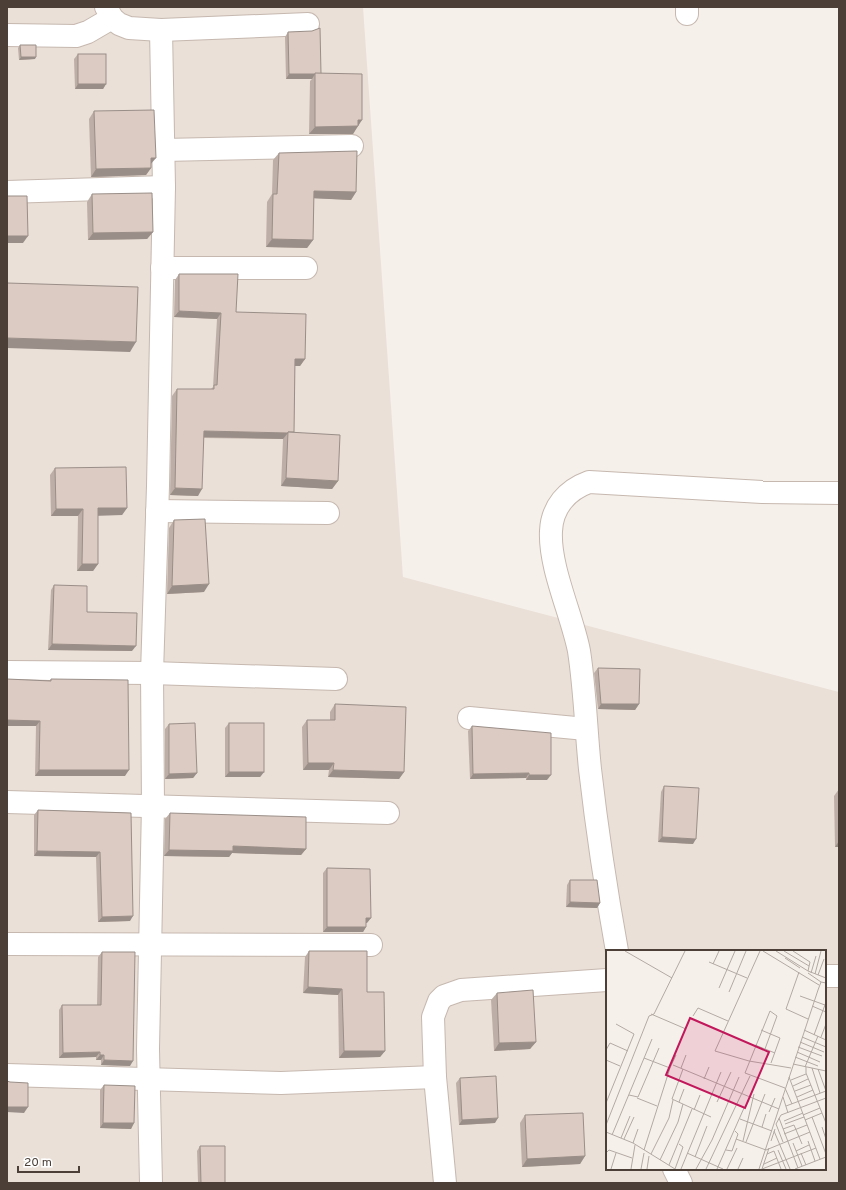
<svg xmlns="http://www.w3.org/2000/svg" width="846" height="1190" font-family="Overpass,sans-serif">
  <style>
    .residential { fill: #eae0d8; fill-rule: evenodd }
    .lines { fill: none; stroke-linecap: round; stroke-linejoin: round }
    .minor-casing { stroke: #c6b8af; stroke-width: 24 }
    .minor { stroke: #fff; stroke-width: 22 }
    .wall { fill: #bdafa7 }
    .shaded-wall { fill: #9a8e88 }
    .building { fill: #dccbc2; stroke: #9a8e88 }
    .inset-road { fill: none; stroke: #b2a9a3; stroke-width: 1 }
    .view { fill: #c2185b; fill-opacity: 0.15; stroke: #c2185b; stroke-width: 2 }
    .inset-edge { fill: none; stroke: #4b3f37; stroke-width: 2 }
  </style>
  <rect width="100%" height="100%" fill="#f6f0eb"/>
  <path class="residential" d="M 7,7 L 363,7 L 403,577 L 839,692 L 839,1183 L 7,1183 ZM 607,951 L 825,951 L 825,1169 L 607,1169 Z"/>
  <g class="lines">
    <defs>
      <g id="minor">
        <path d="M 106,7 L 112,18 L 119,24 L 129,28 L 161,30 L 308,24"/>
        <path d="M 687,14 L 687,7"/>
        <path d="M 7,35 L 76,36 L 88,32 L 112,18"/>
        <path d="M 163,150 L 352,146"/>
        <path d="M 7,192 L 164,187"/>
        <path d="M 162,268 L 306,268"/>
        <path d="M 157,511 L 328,513"/>
        <path d="M 7,672 L 152,673 L 336,679"/>
        <path d="M 469,718 L 586,729"/>
        <path d="M 7,802 L 388,813"/>
        <path d="M 7,944 L 371,945"/>
        <path d="M 617,951 C 606,890 597,830 590,769 C 586,730 585,690 579,651 C 572,615 549,567 551,531 C 552,507 567,490 589,482 L 762,492 L 839,493"/>
        <path d="M 825,976 L 839,976"/>
        <path d="M 7,1075 L 281,1083 L 435,1077"/>
        <path d="M 674,1169 L 681,1183"/>
        <path d="M 151,1183 L 148,1049 L 153,805 L 152,673 L 158,486 L 164,187 L 161,30"/>
        <path d="M 445,1183 L 435,1077 L 433,1017 L 439,1001 L 444,996 L 461,990 L 607,980"/>
      </g>
    </defs>
    <use href="#minor" class="minor-casing"/>
    <use href="#minor" class="minor"/>
  </g>
  <g class="wall">
    <path d="M 288,32 L 321,74 L 358,125 L 353,134 L 309,134 L 310,81 L 312,79 L 286,79 L 285,37 Z"/>
    <path d="M 20,45 L 35,59 L 19,60 L 18,48 Z"/>
    <path d="M 78,54 L 106,84 L 103,89 L 75,89 L 74,59 Z"/>
    <path d="M 94,111 L 151,164 L 151,168 L 146,175 L 91,177 L 89,119 Z"/>
    <path d="M 279,153 L 356,192 L 351,200 L 314,198 L 313,240 L 307,248 L 266,247 L 267,202 L 272,194 L 273,160 Z"/>
    <path d="M 92,194 L 153,232 L 147,239 L 88,240 L 87,202 Z"/>
    <path d="M 179,274 L 236,312 L 305,359 L 300,366 L 295,366 L 294,432 L 338,481 L 332,489 L 281,486 L 283,439 L 204,438 L 198,496 L 170,495 L 172,396 L 177,389 L 211,389 L 213,387 L 217,319 L 174,317 L 175,280 Z"/>
    <path d="M 55,468 L 127,508 L 122,515 L 98,515 L 98,564 L 93,571 L 77,571 L 78,516 L 51,516 L 50,475 Z"/>
    <path d="M 174,520 L 204,592 L 167,594 L 169,528 Z"/>
    <path d="M 54,585 L 87,612 L 132,651 L 48,650 L 51,590 Z"/>
    <path d="M 598,668 L 639,704 L 635,710 L 598,709 L 594,673 Z"/>
    <path d="M 7,679 L 50,680 L 51,679 L 125,776 L 35,776 L 36,726 L 7,726 Z"/>
    <path d="M 335,704 L 404,772 L 399,779 L 328,777 L 329,770 L 303,770 L 302,727 L 307,720 L 330,720 L 330,712 Z"/>
    <path d="M 229,723 L 264,772 L 260,777 L 225,777 L 225,728 Z"/>
    <path d="M 169,724 L 197,773 L 193,778 L 165,779 L 165,729 Z"/>
    <path d="M 472,726 L 547,780 L 526,780 L 526,778 L 470,779 L 468,731 Z"/>
    <path d="M 664,786 L 693,844 L 658,842 L 661,792 Z"/>
    <path d="M 839,789 L 839,847 L 835,847 L 834,796 Z"/>
    <path d="M 38,810 L 131,813 L 130,921 L 98,922 L 96,857 L 34,856 L 34,815 Z"/>
    <path d="M 170,813 L 306,849 L 301,855 L 232,853 L 229,857 L 164,856 L 165,819 Z"/>
    <path d="M 327,868 L 371,918 L 366,923 L 366,927 L 363,932 L 323,932 L 323,873 Z"/>
    <path d="M 570,880 L 600,903 L 597,908 L 566,907 L 567,885 Z"/>
    <path d="M 309,951 L 367,992 L 385,1051 L 380,1057 L 339,1058 L 338,995 L 303,993 L 305,957 Z"/>
    <path d="M 102,952 L 130,1066 L 101,1065 L 101,1060 L 96,1060 L 96,1057 L 59,1058 L 59,1010 L 62,1005 L 97,1005 L 98,957 Z"/>
    <path d="M 497,993 L 536,1042 L 530,1049 L 494,1051 L 491,1000 Z"/>
    <path d="M 460,1078 L 495,1123 L 459,1125 L 456,1083 Z"/>
    <path d="M 104,1085 L 134,1123 L 131,1129 L 100,1128 L 100,1090 Z"/>
    <path d="M 525,1115 L 585,1156 L 580,1164 L 522,1167 L 520,1123 Z"/>
    <path d="M 200,1146 L 225,1183 L 198,1183 L 197,1151 Z"/>
  </g>
  <g class="shaded-wall">
    <path d="M 21,57 L 36,57 L 35,59 L 19,60 Z"/>
    <path d="M 289,74 L 315,74 L 312,79 L 286,79 Z"/>
    <path d="M 78,84 L 106,84 L 103,89 L 75,89 Z"/>
    <path d="M 358,120 L 362,120 L 353,134 L 309,134 L 315,127 Z"/>
    <path d="M 151,158 L 156,158 L 150,165 Z"/>
    <path d="M 151,168 L 146,175 L 91,177 L 96,169 Z"/>
    <path d="M 314,191 L 356,192 L 351,200 L 308,198 Z"/>
    <path d="M 153,232 L 147,239 L 88,240 L 93,233 Z"/>
    <path d="M 7,236 L 28,236 L 23,243 L 7,243 Z"/>
    <path d="M 272,239 L 313,240 L 307,248 L 266,247 Z"/>
    <path d="M 179,311 L 221,313 L 217,319 L 174,317 Z"/>
    <path d="M 7,338 L 136,342 L 130,352 L 7,348 Z"/>
    <path d="M 295,359 L 305,359 L 300,366 L 290,366 Z"/>
    <path d="M 204,431 L 288,433 L 283,439 L 200,437 Z"/>
    <path d="M 286,478 L 338,481 L 332,489 L 281,486 Z"/>
    <path d="M 175,488 L 202,489 L 198,496 L 170,495 Z"/>
    <path d="M 98,508 L 127,508 L 122,515 L 93,516 Z"/>
    <path d="M 56,509 L 83,509 L 78,516 L 51,516 Z"/>
    <path d="M 82,564 L 98,564 L 93,571 L 77,571 Z"/>
    <path d="M 209,584 L 204,592 L 167,594 L 172,586 Z"/>
    <path d="M 52,644 L 136,646 L 132,651 L 48,650 Z"/>
    <path d="M 601,704 L 639,704 L 635,710 L 598,709 Z"/>
    <path d="M 7,720 L 40,721 L 36,726 L 7,726 Z"/>
    <path d="M 308,763 L 334,763 L 329,770 L 303,770 Z"/>
    <path d="M 39,770 L 129,770 L 125,776 L 35,776 Z"/>
    <path d="M 333,770 L 404,772 L 399,779 L 328,777 Z"/>
    <path d="M 229,772 L 264,772 L 260,777 L 225,777 Z"/>
    <path d="M 197,773 L 193,778 L 165,779 L 169,774 Z"/>
    <path d="M 529,773 L 526,778 L 470,779 L 473,774 Z"/>
    <path d="M 529,775 L 551,775 L 547,780 L 526,780 Z"/>
    <path d="M 662,837 L 696,839 L 693,844 L 658,842 Z"/>
    <path d="M 839,841 L 839,847 L 835,847 Z"/>
    <path d="M 233,846 L 306,849 L 301,855 L 232,853 L 229,857 L 164,856 L 169,850 Z"/>
    <path d="M 37,851 L 100,852 L 96,857 L 34,856 Z"/>
    <path d="M 570,902 L 600,903 L 597,908 L 566,907 Z"/>
    <path d="M 133,916 L 130,921 L 98,922 L 102,917 Z"/>
    <path d="M 366,918 L 371,918 L 367,923 L 363,923 Z"/>
    <path d="M 327,927 L 366,927 L 363,932 L 323,932 Z"/>
    <path d="M 308,987 L 342,989 L 338,995 L 303,993 Z"/>
    <path d="M 536,1042 L 530,1049 L 494,1051 L 499,1043 Z"/>
    <path d="M 344,1051 L 385,1051 L 380,1057 L 339,1058 Z"/>
    <path d="M 100,1052 L 96,1057 L 59,1058 L 63,1053 Z"/>
    <path d="M 100,1055 L 104,1055 L 101,1060 L 96,1060 Z"/>
    <path d="M 104,1060 L 133,1061 L 130,1066 L 101,1065 Z"/>
    <path d="M 7,1107 L 28,1107 L 24,1113 L 7,1112 Z"/>
    <path d="M 498,1118 L 495,1123 L 459,1125 L 462,1120 Z"/>
    <path d="M 103,1123 L 134,1123 L 131,1129 L 100,1128 Z"/>
    <path d="M 585,1156 L 580,1164 L 522,1167 L 527,1159 Z"/>
  </g>
  <g class="building">
    <path d="M 320,28 L 321,74 L 289,74 L 288,32 L 312,31 Z"/>
    <path d="M 20,45 L 36,45 L 36,57 L 21,57 Z"/>
    <rect x="78" y="54" width="28" height="30"/>
    <path d="M 315,73 L 362,74 L 362,120 L 358,120 L 358,126 L 315,127 Z"/>
    <path d="M 154,110 L 156,158 L 151,158 L 151,168 L 96,169 L 94,111 Z"/>
    <path d="M 357,151 L 356,192 L 314,191 L 313,240 L 272,239 L 273,194 L 277,194 L 279,153 Z"/>
    <path d="M 152,193 L 153,232 L 93,233 L 92,194 Z"/>
    <path d="M 7,196 L 27,196 L 28,236 L 7,236 Z"/>
    <path d="M 179,274 L 238,274 L 236,312 L 306,314 L 305,359 L 295,359 L 294,432 L 288,432 L 288,433 L 204,431 L 202,489 L 175,488 L 177,389 L 214,389 L 214,385 L 217,385 L 221,313 L 179,311 Z"/>
    <path d="M 7,283 L 138,287 L 136,342 L 7,338 Z"/>
    <path d="M 288,432 L 340,435 L 338,481 L 286,478 Z"/>
    <path d="M 126,467 L 127,508 L 98,508 L 98,564 L 82,564 L 83,509 L 56,509 L 55,468 Z"/>
    <path d="M 205,519 L 209,584 L 172,586 L 174,520 Z"/>
    <path d="M 54,585 L 87,586 L 87,612 L 137,613 L 136,646 L 52,644 Z"/>
    <path d="M 598,668 L 640,669 L 639,704 L 601,704 Z"/>
    <path d="M 7,679 L 51,681 L 51,679 L 128,680 L 129,770 L 39,770 L 40,721 L 7,720 Z"/>
    <path d="M 335,704 L 406,707 L 404,772 L 333,770 L 334,763 L 308,763 L 307,720 L 335,720 Z"/>
    <path d="M 195,723 L 197,773 L 169,774 L 169,724 Z"/>
    <rect x="229" y="723" width="35" height="49"/>
    <path d="M 472,726 L 551,733 L 551,775 L 529,775 L 529,773 L 473,774 Z"/>
    <path d="M 664,786 L 699,788 L 696,839 L 662,837 Z"/>
    <path d="M 38,810 L 131,813 L 133,916 L 102,917 L 100,852 L 37,851 Z"/>
    <path d="M 170,813 L 306,817 L 306,849 L 233,846 L 233,851 L 169,850 Z"/>
    <path d="M 327,868 L 370,869 L 371,918 L 366,918 L 366,927 L 327,927 Z"/>
    <path d="M 570,880 L 597,880 L 600,903 L 570,902 Z"/>
    <path d="M 309,951 L 367,951 L 367,992 L 384,992 L 385,1051 L 344,1051 L 342,989 L 308,987 Z"/>
    <path d="M 102,952 L 135,952 L 133,1061 L 104,1060 L 104,1055 L 100,1055 L 100,1052 L 63,1053 L 62,1005 L 101,1005 Z"/>
    <path d="M 533,990 L 536,1042 L 499,1043 L 497,993 Z"/>
    <path d="M 496,1076 L 498,1118 L 462,1120 L 460,1078 Z"/>
    <path d="M 7,1081 L 10,1082 L 28,1083 L 28,1107 L 7,1107 Z"/>
    <path d="M 104,1085 L 135,1086 L 134,1123 L 103,1123 Z"/>
    <path d="M 583,1113 L 585,1156 L 527,1159 L 525,1115 Z"/>
    <path d="M 200,1146 L 225,1146 L 225,1183 L 201,1183 Z"/>
  </g>
  <g transform="translate(606 950)">
    <rect width="220" height="220" fill="#f6f0eb"/>
    <path class="inset-road" d="M 19,1 L 66,28M 154,1 L 109,101 L 143,111 L 185,118M 157,1 L 213,35M 170,1 L 202,21 L 220,28M 178,1 L 203,16M 187,1 L 204,12 L 202,21M 179,8 L 194,18M 103,12 L 141,28M 107,14 L 113,1M 193,22 L 180,59 L 202,69M 202,23 L 215,32M 205,23 L 210,6M 209,24 L 215,1M 212,25 L 218,9M 113,38 L 129,1M 123,42 L 140,1M 194,46 L 219,55M 206,56 L 220,62M 45,64 L 80,79M 87,66 L 92,58 L 122,71M 155,80 L 174,88 L 165,113M 198,80 L 220,90M 208,85 L 220,52M 196,87 L 220,97M 215,87 L 220,74M 194,92 L 218,102M 149,95 L 169,103M 192,97 L 216,106M 159,99 L 171,66 L 164,61 L 139,123 L 179,138 L 186,154M 0,100 L 4,93 L 22,101M 191,102 L 214,112M 189,107 L 212,116M 38,108 L 64,118 L 70,105M 0,110 L 14,116M 187,114 L 220,121M 67,115 L 173,159M 199,117 L 212,86M 200,117 L 200,123 L 220,173M 75,118 L 80,105M 206,118 L 214,143M 77,119 L 66,149 L 105,167M 212,119 L 220,141M 183,127 L 214,209M 98,129 L 103,117M 185,130 L 200,124M 187,136 L 202,129M 189,141 L 205,135M 23,145 L 32,147 L 53,98M 177,147 L 182,163M 191,147 L 207,140M 31,148 L 51,156M 73,152 L 78,139M 111,152 L 125,122M 0,153 L 28,84 L 10,74M 180,156 L 220,141M 88,160 L 94,145M 163,162 L 169,148M 197,165 L 214,158M 206,167 L 220,204M 173,168 L 192,218M 134,169 L 166,181M 199,170 L 216,163M 178,171 L 197,163M 170,174 L 175,165 L 220,148M 170,174 L 177,192M 179,174 L 198,167M 0,175 L 43,66 L 48,64 L 79,1M 156,177 L 160,164M 216,177 L 220,189M 177,179 L 188,175 L 196,194M 168,181 L 184,219M 0,182 L 27,193 L 69,219M 178,184 L 201,175M 6,185 L 46,89M 15,188 L 24,166M 18,189 L 28,167M 130,189 L 160,200 L 204,182M 137,191 L 148,144M 165,191 L 169,179M 202,191 L 209,211M 140,192 L 159,144M 27,193 L 32,179M 187,193 L 196,216M 38,200 L 64,118M 120,200 L 126,201 L 132,184 L 129,181M 172,200 L 180,219M 190,201 L 203,195M 0,203 L 3,200 L 26,208M 81,203 L 117,219M 195,203 L 200,215M 45,204 L 63,168 L 67,150M 161,204 L 168,201 L 175,219M 89,207 L 101,176M 54,210 L 72,172 L 77,154M 158,214 L 171,208M 63,215 L 86,159M 5,219 L 10,203M 25,219 L 29,195M 35,219 L 38,203M 41,219 L 43,206M 69,219 L 77,197 L 73,194M 75,219 L 115,122M 90,219 L 106,190 L 133,127M 100,219 L 144,126M 111,219 L 138,158M 121,219 L 131,198M 132,219 L 137,208M 153,219 L 212,40 L 215,32 L 220,33M 156,219 L 163,198M 156,219 L 210,198M 189,219 L 220,207"/>
    <path class="view" d="M 84,68 L 163,102 L 139,158 L 60,125 Z"/>
    <rect width="220" height="220" class="inset-edge"/>
  </g>
  <rect width="846" height="1190" fill="none" stroke="#4b3f37" stroke-width="16"/>
  <path d="M18 1166v6h61v-6" fill="none" stroke="#4b3f37" stroke-width="2"/>
  <text x="24" y="1166" font-size="12" fill="#4b3f37" stroke="#ffffff" stroke-width="3" paint-order="stroke">20 m</text>
</svg>
